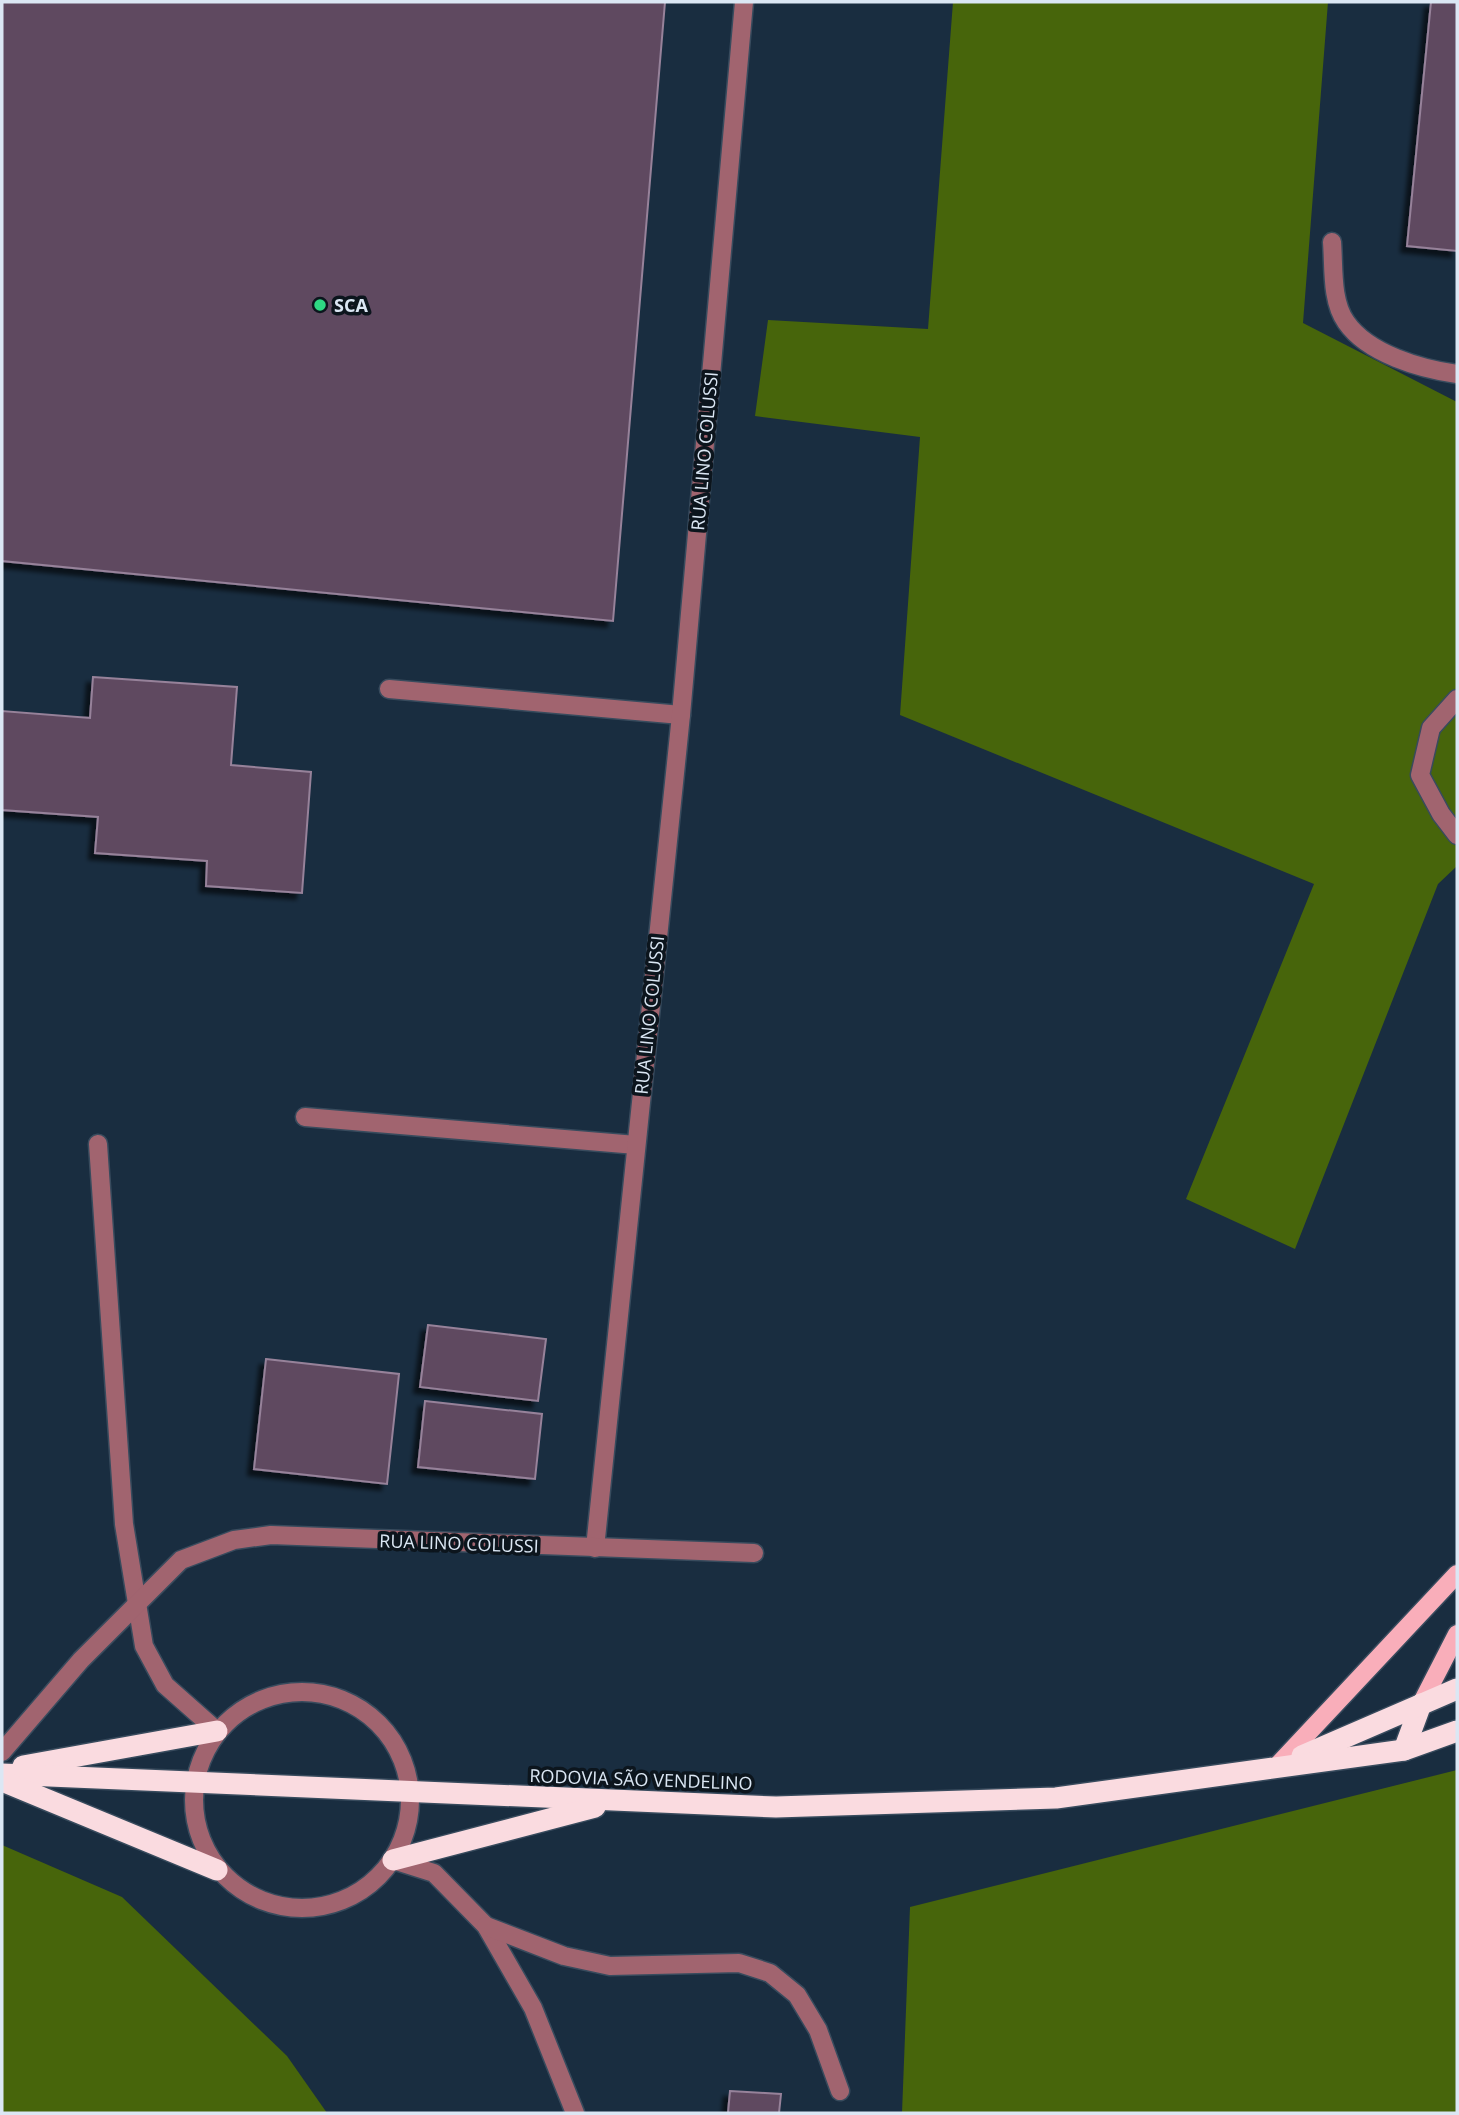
<svg xmlns="http://www.w3.org/2000/svg" width="1459" height="2115" font-family="'Open Sans',sans-serif">
  <style>
    .forest { fill: #47650b }
    .building { fill: #5e4a61; stroke: #97829a; stroke-width: 2; filter: url(#shadow) }
    .lines { fill: none; stroke-linecap: round; stroke-linejoin: round }
    .minor-casing { stroke: #384b5d; stroke-width: 21 }
    .major-casing { stroke: #384b5d; stroke-width: 21 }
    .highway-casing { stroke: #384b5d; stroke-width: 24 }
    .minor { stroke: #a1646f; stroke-width: 18 }
    .major { stroke: #f9aeba; stroke-width: 18 }
    .highway { stroke: #fadbe0; stroke-width: 21 }
    .poi-dot { fill: #2ed883; stroke: #0c151d; stroke-width: 2.5 }
    .labels { text-anchor: middle; dominant-baseline: central; stroke-width: 7; stroke-linejoin: round; paint-order: stroke }
    .poi-label { font-size: 18px; font-weight: bold; fill: #dbe7f4; stroke: #0c151d; text-anchor: start }
    .street-label { font-size: 18px; fill: #dbe7f4; stroke: #0c151d }
  </style>
  <defs>
    <filter id="shadow"><feDropShadow dx="-6" dy="6" stdDeviation="2" flood-color="#0009"/></filter>
  </defs>
  <rect width="100%" height="100%" fill="#192d40"/>
  <g class="forest">
    <path d="M 953,2 L 1328,2 L 1303,323 L 1457,402 L 1457,866 L 1438,884 L 1295,1249 L 1186,1199 L 1314,884 L 900,715 L 920,437 L 755,416 L 768,320 L 928,329 Z"/>
    <path d="M 1457,1770 L 1457,2113 L 902,2113 L 910,1907 Z"/>
    <path d="M 2,1845 L 122,1897 L 287,2056 L 327,2113 L 2,2113 Z"/>
  </g>
  <g class="building">
    <path d="M 2,2 L 665,2 L 613,621 L 2,561 Z"/>
    <path d="M 1431,2 L 1457,2 L 1457,251 L 1407,246 Z"/>
    <path d="M 93,677 L 237,687 L 231,765 L 311,772 L 302,893 L 206,886 L 207,861 L 95,853 L 98,817 L 2,810 L 2,711 L 90,718 Z"/>
    <path d="M 428,1325 L 546,1339 L 538,1401 L 420,1387 Z"/>
    <path d="M 266,1359 L 399,1374 L 387,1484 L 254,1469 Z"/>
    <path d="M 425,1401 L 542,1414 L 535,1479 L 418,1467 Z"/>
    <path d="M 730,2091 L 781,2094 L 779,2113 L 728,2113 Z"/>
  </g>
  <g class="lines">
    <defs>
      <g id="minor">
        <path d="M 1332,242 C 1334,267 1331,301 1346,322 C 1368,354 1421,369 1457,374"/>
        <path d="M 389,689 L 681,715"/>
        <path d="M 1457,699 L 1431,728 L 1420,775 L 1441,814 L 1457,835"/>
        <path d="M 305,1117 L 636,1145"/>
        <path d="M 98,1144 L 124,1524 L 144,1646 L 165,1685 L 217,1731"/>
        <path d="M 595,1548 L 681,715 L 744,2"/>
        <circle cx="302" cy="1800" r="108"/>
        <path d="M 2,1752 L 81,1660 L 181,1560 L 234,1540 L 271,1535 L 754,1553"/>
        <path d="M 393,1860 L 434,1873 L 486,1926 L 533,2008 L 575,2113"/>
        <path d="M 486,1926 L 564,1956 L 610,1966 L 739,1963 L 770,1973 L 797,1995 L 818,2030 L 840,2091"/>
      </g>
      <g id="major">
        <path d="M 1421,1704 L 1457,1634"/>
        <path d="M 1277,1766 L 1457,1574"/>
      </g>
      <g id="highway">
        <path d="M 1404,1750 L 1421,1704"/>
        <path d="M 1302,1756 L 1457,1689"/>
        <path d="M 23,1766 L 217,1731"/>
        <path d="M 2,1774 L 776,1807 L 1056,1798 L 1404,1750 L 1457,1731"/>
        <path d="M 2,1781 L 217,1870"/>
        <path d="M 393,1860 L 595,1807"/>
      </g>
    </defs>
    <use href="#minor" class="minor-casing"/>
    <use href="#major" class="major-casing"/>
    <use href="#highway" class="highway-casing"/>
    <use href="#minor" class="minor"/>
    <use href="#major" class="major"/>
    <use href="#highway" class="highway"/>
  </g>
  <circle class="poi-dot" cx="320" cy="305" r="7"/>
  <g class="labels">
    <g class="poi-label">
      <text x="334" y="305">SCA</text>
    </g>
    <g class="street-label">
      <text transform="translate(704 451) rotate(-85)">RUA LINO COLUSSI</text>
      <text transform="translate(649 1015) rotate(-84)">RUA LINO COLUSSI</text>
      <text transform="translate(459 1543) rotate(2)">RUA LINO COLUSSI</text>
      <text transform="translate(641 1779) rotate(2)">RODOVIA SÃO VENDELINO</text>
    </g>
  </g>
  <rect width="1459" height="2115" fill="none" stroke="#dbe7f4" stroke-width="7"/>
</svg>
